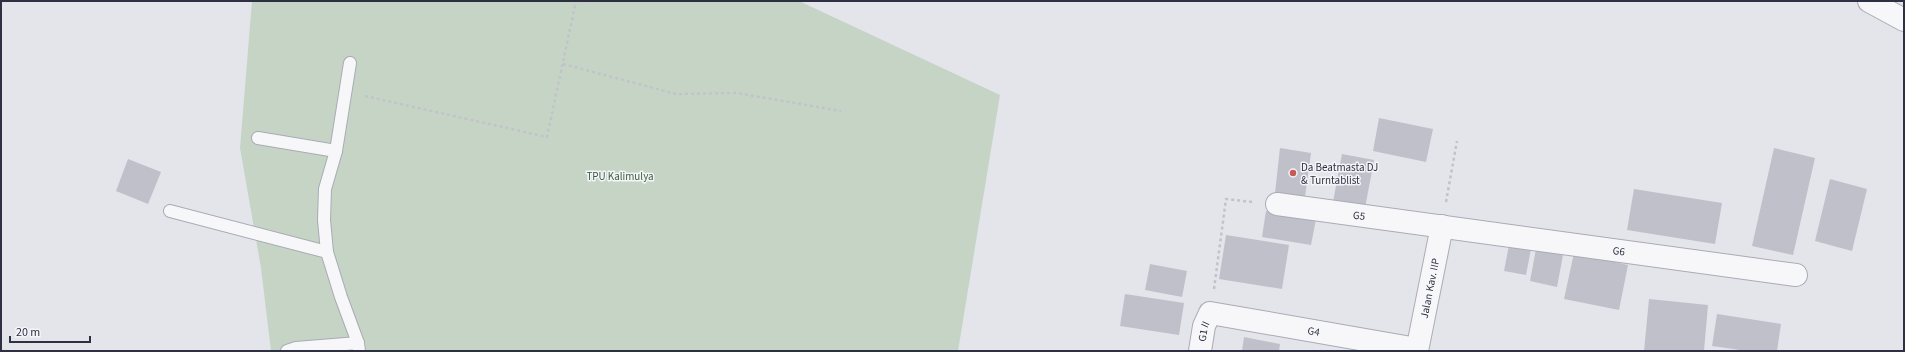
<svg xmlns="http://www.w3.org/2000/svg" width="1905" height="352" font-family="'Source Sans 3',sans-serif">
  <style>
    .green { fill: #c6d4c6 }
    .building { fill: #bfc0ca }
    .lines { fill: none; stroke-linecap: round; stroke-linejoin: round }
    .service-casing { stroke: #a9abb5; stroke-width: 14 }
    .minor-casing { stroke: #a9abb5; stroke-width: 24 }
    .path { stroke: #c2c3c9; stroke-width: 2.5; stroke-dasharray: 3 3; stroke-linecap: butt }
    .service { stroke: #f7f7f9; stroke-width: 12 }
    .minor { stroke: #f7f7f9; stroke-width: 22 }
    .poi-dot { fill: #c45c54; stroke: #f4f5f8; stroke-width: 1.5 }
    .labels { text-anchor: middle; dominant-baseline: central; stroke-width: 3; stroke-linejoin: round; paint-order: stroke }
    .poi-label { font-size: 11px; fill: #2d3042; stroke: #f4f5f8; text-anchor: start }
    .park-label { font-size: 11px; fill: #3b5c3c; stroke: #f4f5f8 }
    .street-label { font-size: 11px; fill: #2d3042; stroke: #f4f5f8 }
  </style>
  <rect width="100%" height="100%" fill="#e4e5eb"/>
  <path class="green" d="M 252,1 L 799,1 L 1000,95 L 958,351 L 271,351 L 261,268 L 240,148 Z"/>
  <g class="building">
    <path d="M 1379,118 L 1433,129 L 1426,162 L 1373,151 Z"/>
    <path d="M 1280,148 L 1311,153 L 1305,197 L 1275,193 Z"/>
    <path d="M 1774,148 L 1815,158 L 1793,255 L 1752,246 Z"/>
    <path d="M 1342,154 L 1374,160 L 1365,208 L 1333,202 Z"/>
    <path d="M 128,159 L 161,172 L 148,204 L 116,191 Z"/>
    <path d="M 1830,179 L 1867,189 L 1852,251 L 1815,241 Z"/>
    <path d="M 1634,189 L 1722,203 L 1715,244 L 1627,230 Z"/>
    <path d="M 1266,211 L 1316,219 L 1311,245 L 1262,237 Z"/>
    <path d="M 1226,235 L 1289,245 L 1282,289 L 1219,279 Z"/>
    <path d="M 1509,245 L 1531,249 L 1526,275 L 1504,271 Z"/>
    <path d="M 1536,249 L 1563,255 L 1557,287 L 1530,281 Z"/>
    <path d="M 1574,253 L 1628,265 L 1619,310 L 1564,299 Z"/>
    <path d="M 1150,264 L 1187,271 L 1182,297 L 1145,290 Z"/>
    <path d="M 1125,294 L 1184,303 L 1179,335 L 1120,326 Z"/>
    <path d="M 1649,299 L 1708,305 L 1704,351 L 1644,351 Z"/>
    <path d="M 1717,314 L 1781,324 L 1777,351 L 1747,351 L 1712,346 Z"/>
    <path d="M 1244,337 L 1280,344 L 1279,351 L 1242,351 Z"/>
  </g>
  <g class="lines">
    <defs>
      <g id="service">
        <path d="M 350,63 L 336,151 L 325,189 L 324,220 L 327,252 L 341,297 L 358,343 L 359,351"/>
        <path d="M 258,138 L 336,151"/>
        <path d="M 170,211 L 327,252"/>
        <path d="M 287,351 L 296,348 L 358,343"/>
      </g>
      <g id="minor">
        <path d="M 1869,1 L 1904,20"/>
        <path id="s1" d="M 1277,204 L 1796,275"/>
        <path id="s2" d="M 1200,351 L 1204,326 L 1210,313 L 1417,349"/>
        <path id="s3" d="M 1417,351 L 1442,226"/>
      </g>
    </defs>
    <use href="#service" class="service-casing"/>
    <use href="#minor" class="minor-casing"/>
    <g class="path">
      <path d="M 563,64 L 676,94 L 737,93 L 841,111"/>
      <path d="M 365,96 L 547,137 L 576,1"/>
      <path d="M 1446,202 L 1457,141"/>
      <path d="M 1214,289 L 1226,199 L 1253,202"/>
    </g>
    <use href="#service" class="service"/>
    <use href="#minor" class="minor"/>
  </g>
  <circle class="poi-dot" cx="1293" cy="173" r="4"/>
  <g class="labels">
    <g class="poi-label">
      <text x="1301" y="167">Da Beatmasta DJ<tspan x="1301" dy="13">&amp; Turntablist</tspan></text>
    </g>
    <g class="park-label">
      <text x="620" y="176">TPU Kalimulya</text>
    </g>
    <g class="street-label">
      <text stroke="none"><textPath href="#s1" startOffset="83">G5</textPath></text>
      <text stroke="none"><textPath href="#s1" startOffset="345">G6</textPath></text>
      <text stroke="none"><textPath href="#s3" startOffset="64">Jalan Kav. IIP</textPath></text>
      <text stroke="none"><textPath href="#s2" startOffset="145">G4</textPath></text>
      <text stroke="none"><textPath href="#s2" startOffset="20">G1 II</textPath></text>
    </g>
  </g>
  <rect width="1905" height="352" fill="none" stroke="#2d3042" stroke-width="4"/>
  <path d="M10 336v6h80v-6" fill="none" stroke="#2d3042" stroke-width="2"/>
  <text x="16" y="336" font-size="12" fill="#2d3042" stroke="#f4f5f8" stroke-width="3" paint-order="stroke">20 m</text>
</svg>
